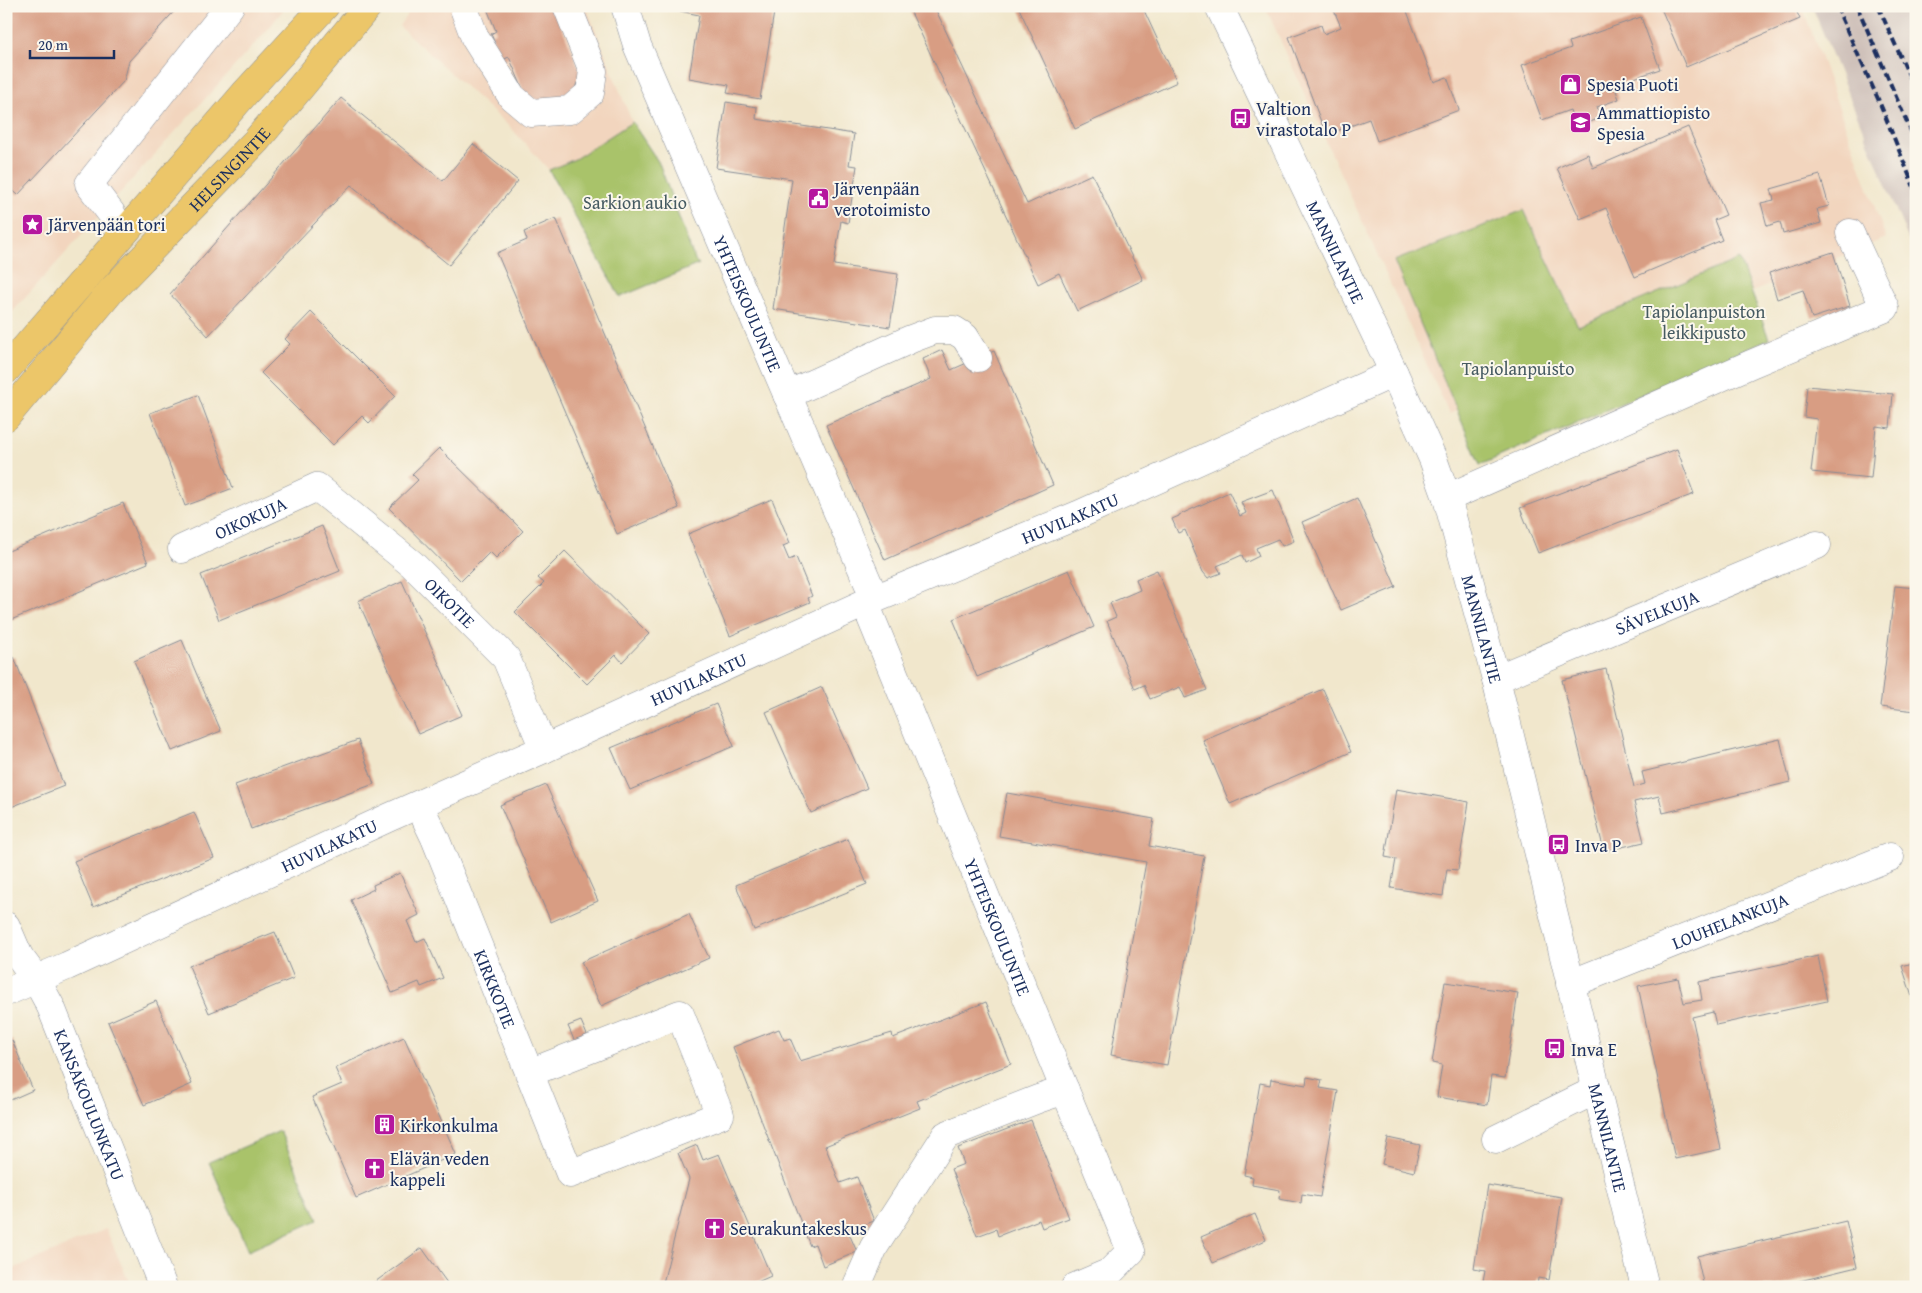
<svg xmlns="http://www.w3.org/2000/svg" width="1922" height="1293" font-family="'Gentium Book Plus',serif">
  <style>
    .built { fill: #f2d5be }
    .industrial { fill: #cfc1ba }
    .green { fill: #a9c36a; stroke: #627964 }
    .building { fill: #d89d83 }
    .lines { fill: none; stroke-linecap: round; stroke-linejoin: round }
    .minor-casing { stroke: #868b95; stroke-width: 29 }
    .major-casing { stroke: #868b95; stroke-width: 29 }
    .minor { stroke: #fff; stroke-width: 28 }
    .major { stroke: #ecc669; stroke-width: 28 }
    .rail { stroke: #1b2f5e; stroke-width: 4; stroke-dasharray: 8 4; stroke-linecap: butt }
    .labels { text-anchor: middle; dominant-baseline: central; stroke-width: 4; stroke-linejoin: round; paint-order: stroke }
    .poi-label { font-size: 18px; fill: #1b2f5e; stroke: #fbf7ec; text-anchor: start }
    .street-label { font-size: 18px; fill: #1b2f5e; stroke: #fbf7ec }
    .park-label { font-size: 18px; fill: #465b62; stroke: #fbf7ec }
  </style>
  <rect width="100%" height="100%" fill="#fbf7ec"/>
  <filter id="ink" filterUnits="userSpaceOnUse"><feTurbulence type="fractalNoise" baseFrequency=".02" numOctaves="2"/><feDisplacementMap in="SourceGraphic" scale="10" xChannelSelector="R" yChannelSelector="G"/><feConvolveMatrix kernelMatrix="1 2 1 2 8 2 1 2 1" color-interpolation-filters="sRGB"/></filter>
  <filter id="wash" filterUnits="userSpaceOnUse"><feTurbulence type="fractalNoise" baseFrequency=".0096" numOctaves="4" result="noise"/><feDisplacementMap in="SourceGraphic" scale="20" xChannelSelector="R" yChannelSelector="G"/><feGaussianBlur stdDeviation="1.12" result="paint"/><feColorMatrix in="noise" values="0 0 0 0 0 0 0 0 0 0 0 0 0 0 0 0 0 1.4 0 .05"/><feComposite in="paint" operator="in"/></filter>
  <g filter="url(#wash)">
    <rect width="100%" height="100%" fill="#f1e7cc"/>
    <g class="built">
      <path d="M 6,6 L 286,6 L 269,28 L 6,319 Z"/>
      <path d="M 413,6 L 586,6 L 632,122 L 575,159 L 549,170 L 512,129 L 399,26 Z"/>
      <path d="M 1265,6 L 1802,6 L 1886,238 L 1449,414 Z"/>
      <path d="M 106,1229 L 131,1287 L 6,1287 L 6,1272 Z"/>
    </g>
    <path class="industrial" d="M 1812,6 L 1916,6 L 1916,258 Z"/>
    <g class="green">
      <path d="M 632,122 L 659,163 L 695,261 L 699,264 L 620,297 L 549,170 L 575,159 Z"/>
      <path d="M 1524,210 L 1578,326 L 1739,259 L 1769,339 L 1480,465 L 1394,261 Z"/>
      <path d="M 280,1131 L 318,1220 L 248,1251 L 209,1162 Z"/>
    </g>
    <g id="blocks">
      <g class="building">
        <path d="M 6,6 L 179,6 L 129,61 L 124,81 L 18,195 L 6,184 Z"/>
        <path d="M 486,6 L 553,6 L 581,73 L 573,93 L 552,105 L 526,96 L 509,57 L 502,60 L 491,34 L 496,31 Z"/>
        <path d="M 656,6 L 775,6 L 760,99 L 727,93 L 729,85 L 689,78 L 699,15 Z"/>
        <path d="M 908,6 L 934,6 L 1027,204 L 1092,174 L 1143,280 L 1077,311 L 1059,273 L 1038,284 Z"/>
        <path d="M 1018,6 L 1142,6 L 1177,82 L 1075,129 Z"/>
        <path d="M 1337,6 L 1405,6 L 1434,82 L 1447,77 L 1459,110 L 1377,141 L 1369,119 L 1326,135 L 1289,37 L 1321,25 L 1324,34 L 1341,27 L 1333,8 Z"/>
        <path d="M 1660,6 L 1794,6 L 1800,19 L 1686,67 Z"/>
        <path d="M 1641,17 L 1660,69 L 1614,85 L 1619,99 L 1597,107 L 1601,118 L 1576,127 L 1570,110 L 1542,120 L 1522,65 L 1571,48 L 1569,42 Z"/>
        <path d="M 341,98 L 443,181 L 473,144 L 518,181 L 449,265 L 351,185 L 208,336 L 170,294 Z"/>
        <path d="M 726,102 L 757,107 L 756,119 L 854,134 L 849,165 L 857,166 L 848,223 L 841,221 L 834,265 L 898,274 L 890,327 L 773,309 L 792,179 L 716,168 Z"/>
        <path d="M 1688,127 L 1726,215 L 1714,220 L 1722,240 L 1635,277 L 1606,208 L 1580,219 L 1557,168 L 1588,154 L 1593,168 Z"/>
        <path d="M 1820,175 L 1829,206 L 1817,209 L 1821,223 L 1783,234 L 1780,222 L 1767,226 L 1761,203 L 1774,200 L 1771,189 Z"/>
        <path d="M 556,218 L 679,508 L 617,534 L 497,253 L 527,240 L 524,232 Z"/>
        <path d="M 1833,252 L 1850,306 L 1812,318 L 1803,290 L 1777,299 L 1769,273 Z"/>
        <path d="M 311,312 L 395,396 L 369,423 L 362,416 L 333,445 L 261,373 L 290,344 L 285,339 Z"/>
        <path d="M 942,350 L 951,370 L 994,351 L 1053,485 L 885,560 L 826,425 L 931,379 L 923,359 Z"/>
        <path d="M 1807,386 L 1893,394 L 1890,428 L 1876,426 L 1871,478 L 1811,472 L 1817,419 L 1804,417 Z"/>
        <path d="M 198,395 L 233,488 L 185,506 L 150,413 Z"/>
        <path d="M 439,448 L 523,531 L 496,558 L 490,552 L 461,581 L 389,508 L 418,480 L 412,474 Z"/>
        <path d="M 1677,449 L 1694,494 L 1538,553 L 1520,508 Z"/>
        <path d="M 1273,490 L 1294,541 L 1282,546 L 1278,539 L 1256,548 L 1259,556 L 1245,563 L 1242,555 L 1217,566 L 1221,573 L 1208,578 L 1203,572 L 1185,530 L 1178,533 L 1172,519 L 1179,516 L 1179,515 L 1229,492 L 1240,516 L 1246,513 L 1241,502 Z"/>
        <path d="M 1357,498 L 1396,587 L 1341,610 L 1302,522 Z"/>
        <path d="M 772,499 L 790,543 L 783,546 L 789,560 L 796,557 L 812,596 L 808,598 L 810,602 L 730,636 L 688,534 Z"/>
        <path d="M 123,503 L 148,563 L 6,622 L 6,552 Z"/>
        <path d="M 322,526 L 340,571 L 219,620 L 201,575 Z"/>
        <path d="M 565,551 L 649,634 L 622,662 L 616,655 L 587,684 L 515,612 L 544,583 L 538,578 Z"/>
        <path d="M 1069,570 L 1094,627 L 977,677 L 953,619 Z"/>
        <path d="M 1157,570 L 1207,690 L 1185,698 L 1180,687 L 1150,699 L 1144,685 L 1135,689 L 1107,621 L 1116,617 L 1110,603 L 1140,590 L 1136,579 Z"/>
        <path d="M 402,581 L 462,715 L 418,734 L 358,601 Z"/>
        <path d="M 1895,586 L 1916,588 L 1916,711 L 1880,707 Z"/>
        <path d="M 182,640 L 221,731 L 172,751 L 134,661 Z"/>
        <path d="M 14,657 L 64,786 L 6,809 L 6,660 Z"/>
        <path d="M 1606,669 L 1634,787 L 1645,784 L 1642,772 L 1780,739 L 1790,782 L 1663,813 L 1659,796 L 1634,802 L 1644,842 L 1604,851 L 1562,680 Z"/>
        <path d="M 822,687 L 867,788 L 811,813 L 766,712 Z"/>
        <path d="M 1323,689 L 1351,752 L 1230,804 L 1203,740 Z"/>
        <path d="M 716,704 L 734,746 L 630,790 L 611,748 Z"/>
        <path d="M 358,740 L 374,784 L 251,829 L 235,785 Z"/>
        <path d="M 546,785 L 598,901 L 551,922 L 500,805 Z"/>
        <path d="M 1396,789 L 1469,802 L 1458,870 L 1447,869 L 1443,896 L 1391,888 L 1396,859 L 1385,857 Z"/>
        <path d="M 1007,793 L 1154,819 L 1149,846 L 1204,856 L 1167,1065 L 1111,1055 L 1146,862 L 999,836 Z"/>
        <path d="M 194,812 L 214,858 L 93,907 L 74,861 Z"/>
        <path d="M 848,839 L 867,884 L 754,930 L 736,885 Z"/>
        <path d="M 400,873 L 419,915 L 407,921 L 416,942 L 425,938 L 443,978 L 421,987 L 419,982 L 392,993 L 351,900 L 374,889 L 373,885 Z"/>
        <path d="M 689,914 L 709,958 L 601,1006 L 581,962 Z"/>
        <path d="M 275,932 L 294,978 L 209,1013 L 189,966 Z"/>
        <path d="M 1818,956 L 1827,1001 L 1716,1025 L 1713,1012 L 1692,1017 L 1721,1149 L 1675,1159 L 1638,986 L 1678,978 L 1684,1003 L 1702,1000 L 1699,982 Z"/>
        <path d="M 1916,962 L 1916,1006 L 1915,1006 L 1902,966 Z"/>
        <path d="M 1445,982 L 1518,993 L 1505,1078 L 1491,1076 L 1487,1105 L 1437,1097 L 1442,1065 L 1432,1063 Z"/>
        <path d="M 156,1001 L 192,1084 L 144,1105 L 108,1022 Z"/>
        <path d="M 986,1002 L 1011,1064 L 917,1101 L 920,1108 L 825,1146 L 840,1183 L 857,1177 L 874,1221 L 848,1231 L 857,1252 L 823,1266 L 815,1244 L 810,1246 L 733,1047 L 779,1029 L 784,1040 L 790,1038 L 800,1061 L 892,1033 L 893,1038 Z"/>
        <path d="M 581,1021 L 587,1035 L 574,1040 L 568,1026 Z"/>
        <path d="M 404,1037 L 456,1154 L 356,1198 L 312,1097 L 342,1084 L 335,1068 Z"/>
        <path d="M 12,1040 L 33,1090 L 6,1102 L 6,1043 Z"/>
        <path d="M 1307,1077 L 1322,1080 L 1320,1088 L 1338,1091 L 1320,1197 L 1302,1194 L 1301,1203 L 1279,1199 L 1280,1190 L 1252,1185 L 1253,1177 L 1244,1175 L 1260,1083 L 1270,1085 L 1271,1079 L 1306,1085 Z"/>
        <path d="M 1031,1120 L 1069,1218 L 1042,1228 L 1039,1220 L 998,1236 L 996,1229 L 977,1236 L 951,1169 L 964,1164 L 958,1148 Z"/>
        <path d="M 1388,1138 L 1420,1145 L 1414,1172 L 1382,1164 Z"/>
        <path d="M 697,1145 L 703,1160 L 719,1154 L 771,1276 L 746,1287 L 662,1287 L 689,1179 L 678,1153 Z"/>
        <path d="M 1487,1185 L 1562,1197 L 1549,1280 L 1538,1278 L 1537,1287 L 1482,1287 L 1485,1271 L 1474,1269 Z"/>
        <path d="M 1255,1214 L 1266,1240 L 1213,1263 L 1201,1237 Z"/>
        <path d="M 1846,1221 L 1857,1267 L 1775,1287 L 1704,1287 L 1697,1256 Z"/>
        <path d="M 422,1248 L 450,1287 L 368,1287 Z"/>
      </g>
    </g>
  </g>
  <g filter="url(#ink)">
    <use href="#blocks" fill-opacity="0" stroke="#868b95" stroke-width="1"/>
    <g class="lines">
      <defs>
        <g id="minor">
          <path d="M 463,6 L 475,38 L 512,97 L 531,113 L 570,110 L 590,93 L 593,71 L 567,6"/>
          <path id="s1" d="M 625,6 L 637,45 L 875,599"/>
          <path id="s2" d="M 1219,6 L 1394,373 L 1433,459 L 1447,498 L 1496,679 L 1645,1287"/>
          <path d="M 122,234 L 111,213 L 89,184 L 230,6"/>
          <path d="M 787,395 L 911,339 L 935,330 L 954,330 L 965,337 L 978,358"/>
          <path d="M 1447,498 L 1751,364 L 1885,308 L 1850,233"/>
          <path id="s3" d="M 182,549 L 317,487 L 412,564 L 506,658 L 544,749"/>
          <path id="s4" d="M 865,603 L 1131,1251 L 1110,1272 L 1075,1287"/>
          <path id="s5" d="M 1496,679 L 1817,545"/>
          <path id="s6" d="M 419,805 L 435,838 L 570,1174 L 720,1115 L 680,1014 L 529,1073"/>
          <path id="s7" d="M 6,926 L 19,956 L 36,979 L 51,1007 L 163,1287"/>
          <path id="s8" d="M 1570,984 L 1890,857"/>
          <path id="s9" d="M 6,992 L 67,966 L 390,817 L 544,749 L 865,603 L 1078,515 L 1394,373"/>
          <path d="M 1496,1139 L 1596,1090"/>
          <path d="M 860,1287 L 858,1283 L 874,1247 L 946,1135 L 1038,1099 L 1065,1090"/>
        </g>
        <g id="major">
          <path d="M 6,370 L 246,92 L 325,6"/>
          <path id="s10" d="M 6,417 L 111,291 L 256,141 L 368,6"/>
        </g>
      </defs>
      <use href="#minor" class="minor-casing"/>
      <use href="#major" class="major-casing"/>
      <use href="#minor" class="minor"/>
      <use href="#major" class="major"/>
      <g class="rail">
        <path d="M 1836,6 L 1879,101 L 1916,192"/>
        <path d="M 1857,6 L 1916,143"/>
        <path d="M 1878,6 L 1916,91"/>
      </g>
    </g>
  </g>
  <defs>
    <symbol id="shop-square" viewBox="-11 -11 22 22"><rect x="-9" y="-9" width="18" height="18" rx="4" fill="#b5179e" stroke="#fbf7ec"/><path d="M-5-2.5h2.3a2.7 3.5 0 0 1 5.4 0H5L5.5 6h-11ZM-1.5-2.5h3a1.5 2.3 0 0 0-3 0Z" fill="#fff"/></symbol>
    <symbol id="bus-square" viewBox="-11 -11 22 22"><rect x="-9" y="-9" width="18" height="18" rx="4" fill="#b5179e" stroke="#fbf7ec"/><path d="M-5-6H5V4H4V6H2V4H-2V6H-4V4H-5ZM-3.5-4V0h7V-4ZM-3.5 1.2v1.5H-2V1.2ZM2 1.2v1.5H3.5V1.2Z" fill="#fff"/></symbol>
    <symbol id="school-square" viewBox="-11 -11 22 22"><rect x="-9" y="-9" width="18" height="18" rx="4" fill="#b5179e" stroke="#fbf7ec"/><path d="M0-5L7-2L0 1L-7-2ZM-4 1L0 2.5L4 1V4Q0 6-4 4Z" fill="#fff"/></symbol>
    <symbol id="civic-square" viewBox="-11 -11 22 22"><rect x="-9" y="-9" width="18" height="18" rx="4" fill="#b5179e" stroke="#fbf7ec"/><path d="M-.6-6.5H3V-4.5H.6V-3L4-1V1h2V6H-6V1h2V-1L-.6-3ZM-1.2 2.5V6h2.4V2.5Z" fill="#fff"/></symbol>
    <symbol id="sight-square" viewBox="-11 -11 22 22"><rect x="-9" y="-9" width="18" height="18" rx="4" fill="#b5179e" stroke="#fbf7ec"/><path d="M0-6L1.8-2.2L6-1.7L2.9 1.2L3.7 5.4L0 3.3L-3.7 5.4L-2.9 1.2L-6-1.7L-1.8-2.2Z" fill="#fff"/></symbol>
    <symbol id="building-square" viewBox="-11 -11 22 22"><rect x="-9" y="-9" width="18" height="18" rx="4" fill="#b5179e" stroke="#fbf7ec"/><path d="M-4-6H4V6H1V3H-1V6H-4ZM-2.5-4.3h1.7v1.8h-1.7ZM.8-4.3h1.7v1.8H.8ZM-2.5-1h1.7V.8h-1.7ZM.8-1h1.7V.8H.8Z" fill="#fff"/></symbol>
    <symbol id="church-square" viewBox="-11 -11 22 22"><rect x="-9" y="-9" width="18" height="18" rx="4" fill="#b5179e" stroke="#fbf7ec"/><path d="M-1.2-6h2.4v3.5h3.3v2.4h-3.3V6h-2.4V-.1h-3.3v-2.4h3.3Z" fill="#fff"/></symbol>
  </defs>
  <g fill-rule="evenodd">
    <use href="#shop-square" x="1558" y="72" width="25" height="25"/>
    <use href="#bus-square" x="1228" y="106" width="25" height="25"/>
    <use href="#school-square" x="1568" y="110" width="25" height="25"/>
    <use href="#civic-square" x="806" y="186" width="25" height="25"/>
    <use href="#sight-square" x="20" y="212" width="25" height="25"/>
    <use href="#bus-square" x="1546" y="832" width="25" height="25"/>
    <use href="#bus-square" x="1542" y="1036" width="25" height="25"/>
    <use href="#building-square" x="372" y="1112" width="25" height="25"/>
    <use href="#church-square" x="362" y="1156" width="25" height="25"/>
    <use href="#church-square" x="702" y="1216" width="25" height="25"/>
  </g>
  <g class="labels">
    <g class="poi-label">
      <text x="1587" y="84">Spesia Puoti</text>
      <text x="1256" y="108">Valtion<tspan x="1256" dy="21">virastotalo P</tspan></text>
      <text x="1597" y="112">Ammattiopisto<tspan x="1597" dy="21">Spesia</tspan></text>
      <text x="834" y="188">Järvenpään<tspan x="834" dy="21">verotoimisto</tspan></text>
      <text x="48" y="224">Järvenpään tori</text>
      <text x="1575" y="845">Inva P</text>
      <text x="1571" y="1049">Inva E</text>
      <text x="400" y="1125">Kirkonkulma</text>
      <text x="390" y="1158">Elävän veden<tspan x="390" dy="21">kappeli</tspan></text>
      <text x="730" y="1228">Seurakuntakeskus</text>
    </g>
    <g class="street-label">
      <text stroke="none"><textPath href="#s10" startOffset="334">HELSINGINTIE</textPath></text>
      <text stroke="none"><textPath href="#s2" startOffset="272">MANNILANTIE</textPath></text>
      <text stroke="none"><textPath href="#s1" startOffset="322">YHTEISKOULUNTIE</textPath></text>
      <text stroke="none"><textPath href="#s9" startOffset="1165">HUVILAKATU</textPath></text>
      <text stroke="none"><textPath href="#s3" startOffset="75">OIKOKUJA</textPath></text>
      <text stroke="none"><textPath href="#s3" startOffset="325">OIKOTIE</textPath></text>
      <text stroke="none"><textPath href="#s5" startOffset="174">SÄVELKUJA</textPath></text>
      <text stroke="none"><textPath href="#s2" startOffset="678">MANNILANTIE</textPath></text>
      <text stroke="none"><textPath href="#s9" startOffset="760">HUVILAKATU</textPath></text>
      <text stroke="none"><textPath href="#s9" startOffset="355">HUVILAKATU</textPath></text>
      <text stroke="none"><textPath href="#s8" startOffset="172">LOUHELANKUJA</textPath></text>
      <text stroke="none"><textPath href="#s4" startOffset="350">YHTEISKOULUNTIE</textPath></text>
      <text stroke="none"><textPath href="#s6" startOffset="199">KIRKKOTIE</textPath></text>
      <text stroke="none"><textPath href="#s7" startOffset="198">KANSAKOULUNKATU</textPath></text>
      <text stroke="none"><textPath href="#s2" startOffset="1202">MANNILANTIE</textPath></text>
    </g>
    <g class="park-label">
      <text x="635" y="202">Sarkion aukio</text>
      <text x="1704" y="311">Tapiolanpuiston<tspan x="1704" dy="21">leikkipusto</tspan></text>
      <text x="1518" y="368">Tapiolanpuisto</text>
    </g>
  </g>
  <rect width="1922" height="1293" fill="none" stroke="#fbf7ec" stroke-width="25"/>
  <path d="M30 50v8h84v-8" fill="none" stroke="#1b2f5e" stroke-width="2.5"/>
  <text x="38" y="50" font-size="15" fill="#1b2f5e" stroke="#fbf7ec" stroke-width="4" paint-order="stroke">20 m</text>
</svg>
